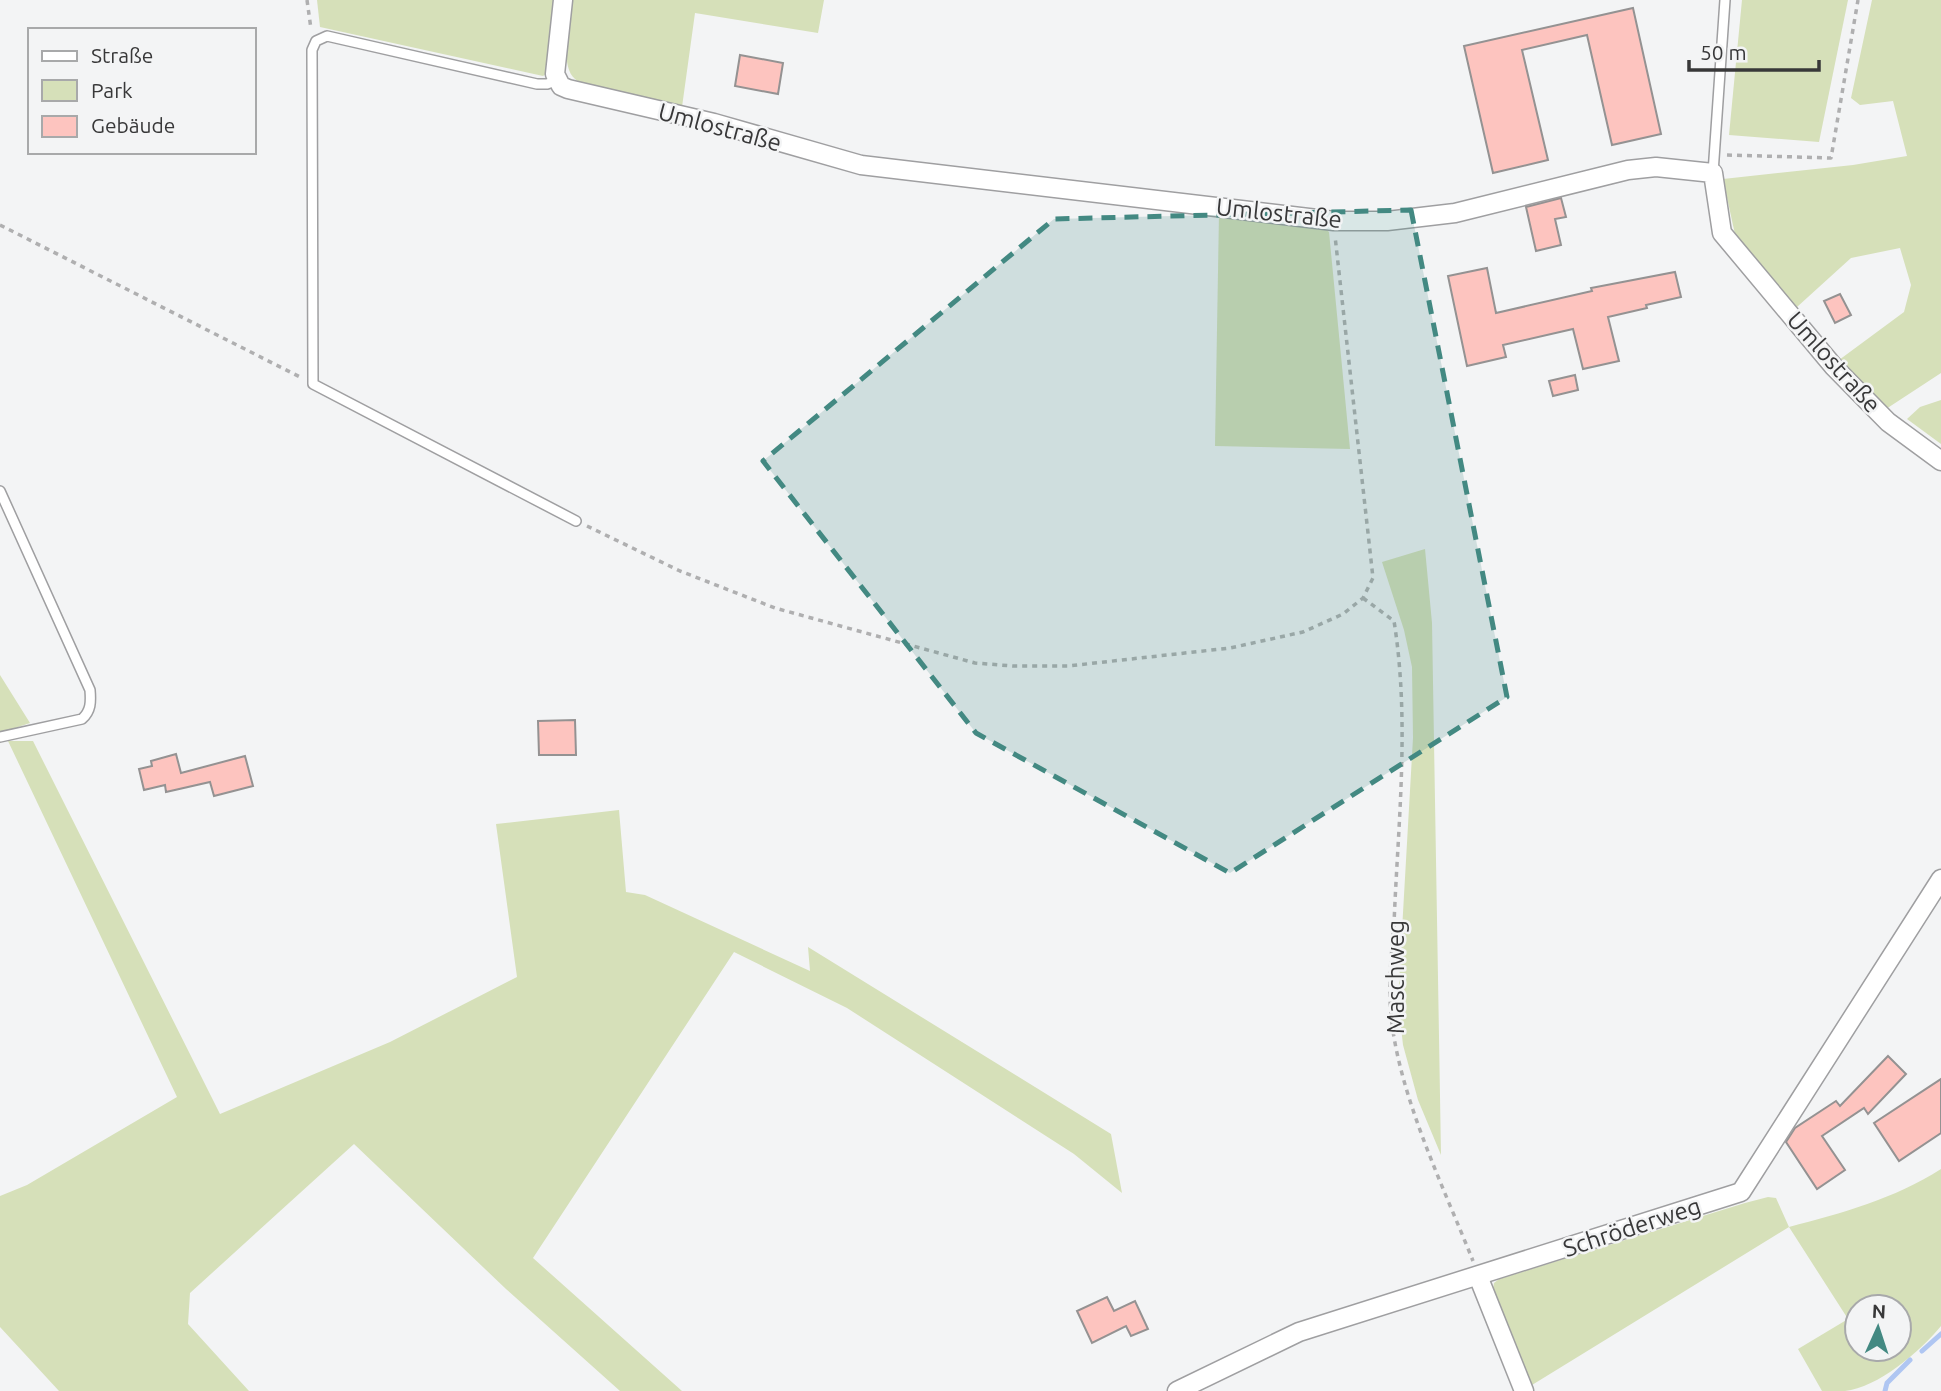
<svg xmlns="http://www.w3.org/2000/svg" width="1941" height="1391" font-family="Ubuntu,sans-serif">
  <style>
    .green { fill: #d6e0b9; fill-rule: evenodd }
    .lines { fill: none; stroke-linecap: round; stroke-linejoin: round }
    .stream { stroke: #afc6f2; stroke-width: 5 }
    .building { fill: #fdc4bf; stroke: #949292; stroke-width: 2 }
    .service-casing { stroke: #9f9fa1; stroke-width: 12 }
    .minor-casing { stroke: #9f9fa1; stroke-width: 21 }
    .path { stroke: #afafb0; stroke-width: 3.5; stroke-dasharray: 5 5; stroke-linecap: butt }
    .service { stroke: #fff; stroke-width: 9 }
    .minor { stroke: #fff; stroke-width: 18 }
    .marked { fill: #438982; fill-opacity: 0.2; stroke: #438982; stroke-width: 5; stroke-dasharray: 14 9; stroke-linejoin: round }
    .labels { text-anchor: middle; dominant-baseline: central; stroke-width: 5; stroke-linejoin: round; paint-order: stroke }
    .street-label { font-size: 24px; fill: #383839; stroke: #f3f4f5 }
  </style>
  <rect width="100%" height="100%" fill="#f3f4f5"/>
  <g class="green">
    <path d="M 317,0 L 556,0 L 549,72 L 543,76 L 320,27 Z"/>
    <path d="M 571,0 L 824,0 L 818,33 L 695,13 L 682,107 L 585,84 C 582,82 578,82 575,79 C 559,66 569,18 571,0 Z"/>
    <path d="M 1742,0 L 1848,0 L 1819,142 L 1729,135 Z"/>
    <path d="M 1872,0 L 1941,0 L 1941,373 L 1886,409 L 1839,360 L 1904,312 L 1911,285 L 1900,248 L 1851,258 L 1797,307 L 1736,239 L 1723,179 L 1853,165 L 1907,156 L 1893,101 L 1860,105 L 1851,98 Z"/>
    <path d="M 1219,214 L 1322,225 L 1329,232 L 1350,449 L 1215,446 Z"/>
    <path d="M 1941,400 L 1941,444 L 1907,419 L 1920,407 Z"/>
    <path d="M 1425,549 L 1432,623 L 1441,1155 L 1418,1100 L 1403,1045 L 1398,1000 L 1413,738 L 1412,667 L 1404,630 L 1382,562 Z"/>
    <path d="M 0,675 L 30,723 L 0,733 Z"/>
    <path d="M 8,741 L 33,741 L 220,1114 L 390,1042 L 517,977 L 496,824 L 619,810 L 626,892 L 645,895 L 810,971 L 808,947 L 1111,1134 L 1122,1193 L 1074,1154 L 847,1008 L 734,952 L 533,1258 L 682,1391 L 620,1391 L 506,1289 L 354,1144 L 190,1293 L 188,1324 L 249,1391 L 59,1391 L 0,1327 L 0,1196 L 27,1185 L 177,1097 Z"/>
    <path d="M 1941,1169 L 1941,1326 C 1921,1351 1877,1388 1845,1391 C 1838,1391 1830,1391 1822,1391 L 1798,1349 L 1848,1319 L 1789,1227 L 1532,1385 L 1493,1289 L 1494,1283 L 1499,1279 L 1745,1203 L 1768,1197 L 1776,1198 L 1789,1227 C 1842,1213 1894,1199 1941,1169 ZM 1857,1307 L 1899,1307 L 1899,1349 L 1857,1349 Z"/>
  </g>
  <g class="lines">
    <g class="stream">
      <path d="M 1922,1351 L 1941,1334"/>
      <path d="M 1885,1391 L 1887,1383 L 1910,1360"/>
    </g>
  </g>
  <g class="building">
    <path d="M 1633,8 L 1661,134 L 1612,145 L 1587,35 L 1522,50 L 1548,160 L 1493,173 L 1464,46 Z"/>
    <path d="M 740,55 L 783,63 L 778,94 L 735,86 Z"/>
    <path d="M 1561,198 L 1566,217 L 1555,219 L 1561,245 L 1536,251 L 1526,207 Z"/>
    <path d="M 1487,268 L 1496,313 L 1592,291 L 1591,288 L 1675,272 L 1681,297 L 1646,305 L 1647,308 L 1608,317 L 1619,361 L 1583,369 L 1573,329 L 1503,345 L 1506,357 L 1467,366 L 1448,276 Z"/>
    <path d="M 1840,294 L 1851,315 L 1835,323 L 1824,301 Z"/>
    <path d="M 1575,375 L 1578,390 L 1553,396 L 1549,381 Z"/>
    <path d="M 575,720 L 576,755 L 539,755 L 538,721 Z"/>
    <path d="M 176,754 L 181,773 L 245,756 L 253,786 L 214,796 L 210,782 L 166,792 L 165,785 L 144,790 L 139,769 L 152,766 L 151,761 Z"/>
    <path d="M 1888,1056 L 1906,1074 L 1868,1114 L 1864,1108 L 1822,1136 L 1845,1170 L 1817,1189 L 1786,1142 L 1795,1128 L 1836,1101 L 1840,1106 Z"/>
    <path d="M 1941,1079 L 1941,1133 L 1899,1161 L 1874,1123 Z"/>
    <path d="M 1107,1297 L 1114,1311 L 1135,1301 L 1148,1329 L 1131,1336 L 1126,1326 L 1092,1343 L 1077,1311 Z"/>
  </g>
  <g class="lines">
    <defs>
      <g id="service">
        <path d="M 558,80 L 547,84 L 537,84 L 327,36 L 316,41 L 312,50 L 313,384 L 576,521"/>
        <path d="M 1713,173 L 1725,0"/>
        <path d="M 0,491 L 90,690 C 91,702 91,711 82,719 L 0,737"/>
      </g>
      <g id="minor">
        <path d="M 563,0 L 555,74 L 561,86 L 568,89 L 714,123 L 861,165 L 1334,221 L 1387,221 L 1455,213 L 1628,170 L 1656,167 L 1713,173 L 1722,233 L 1834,367 L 1888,422 L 1941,461"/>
        <path d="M 1478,1276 L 1524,1391"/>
        <path d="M 1177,1391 L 1299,1332 L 1741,1192 L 1941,879"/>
      </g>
    </defs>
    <use href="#service" class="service-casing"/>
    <use href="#minor" class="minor-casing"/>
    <g class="path">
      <path d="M 307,0 L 311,29"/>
      <path d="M 1727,155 L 1831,158 L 1858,0"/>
      <path d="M 0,225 L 302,378"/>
      <path d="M 587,526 L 680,571 L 775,608 L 975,663 L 1013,666 L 1068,666 L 1230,648 L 1303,632 L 1343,614 L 1363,598 L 1373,578 L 1335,236"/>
      <path d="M 1363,598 L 1394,621 C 1410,721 1398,823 1394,924 C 1392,949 1389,974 1390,998 C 1392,1082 1442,1183 1473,1261"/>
    </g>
    <use href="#service" class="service"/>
    <use href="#minor" class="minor"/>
  </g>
  <path class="marked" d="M 1411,210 L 1507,697 L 1230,873 L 976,733 L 763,461 L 1054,219 Z"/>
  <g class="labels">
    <g class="street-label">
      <text transform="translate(720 127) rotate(15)">Umlostraße</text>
      <text transform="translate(1279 213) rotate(6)">Umlostraße</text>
      <text transform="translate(1834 362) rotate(48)">Umlostraße</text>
      <text transform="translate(1395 977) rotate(-90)">Maschweg</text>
      <text transform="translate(1632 1227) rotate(-18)">Schröderweg</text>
    </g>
  </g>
  <rect x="28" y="28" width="228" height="126" fill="#f3f4f5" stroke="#a8a9aa" stroke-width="2"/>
  <rect x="42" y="51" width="35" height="10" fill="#ffffff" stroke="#a8a9aa" stroke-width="2"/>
  <text x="91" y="63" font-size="21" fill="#383839">Straße</text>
  <rect x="42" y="80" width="35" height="21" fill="#d6e0b9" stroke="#a8a9aa" stroke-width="2"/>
  <text x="91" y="98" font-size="21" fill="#383839">Park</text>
  <rect x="42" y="116" width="35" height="21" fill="#fdc4bf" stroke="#a8a9aa" stroke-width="2"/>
  <text x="91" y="133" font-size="21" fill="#383839">Gebäude</text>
  <g transform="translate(1878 1328) rotate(3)"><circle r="33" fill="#f3f4f5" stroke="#a8a9aa" stroke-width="2"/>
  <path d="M0-5L12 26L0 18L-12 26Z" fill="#438982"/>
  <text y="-10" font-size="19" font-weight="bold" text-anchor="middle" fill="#383839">N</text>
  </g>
  <path d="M1689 60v10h130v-10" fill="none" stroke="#383839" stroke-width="3.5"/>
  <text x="1700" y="60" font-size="21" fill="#383839" stroke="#f3f4f5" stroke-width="5" paint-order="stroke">50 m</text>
</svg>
